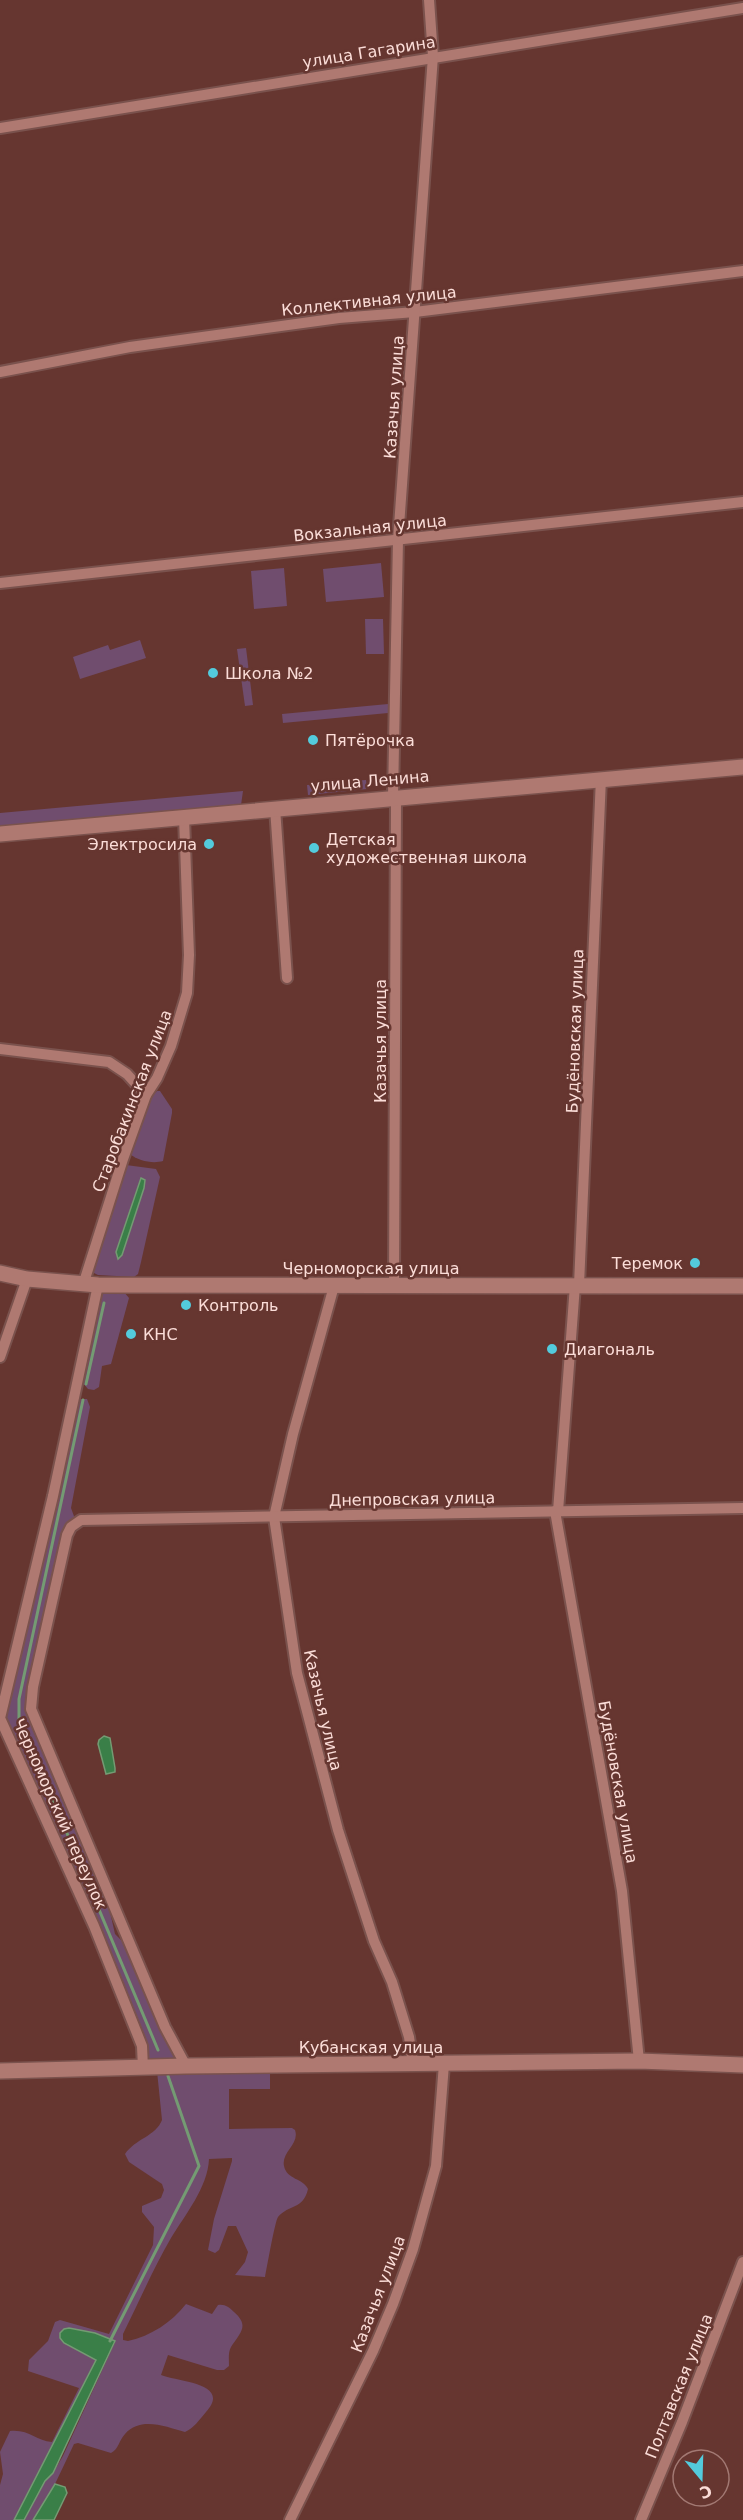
<svg xmlns="http://www.w3.org/2000/svg" width="743" height="2520" font-family="'DejaVu Sans',sans-serif">
  <style>
    .green { fill: #704d6e }
    .water { fill: #3a7f48; stroke: #749b73; stroke-width: 1.5 }
    .lines { fill: none; stroke-linecap: round; stroke-linejoin: round }
    .stream { stroke: #749b73; stroke-width: 3 }
    .street-casing { stroke: #7a524d; stroke-width: 14 }
    .secondary-casing { stroke: #7a524d; stroke-width: 18 }
    .street { stroke: #af7971; stroke-width: 10 }
    .secondary { stroke: #af7971; stroke-width: 15 }
    .poi-dot { fill: #53cbdc; stroke: #663630; stroke-width: 2 }
    .labels { text-anchor: middle; dominant-baseline: central; stroke-width: 5; stroke-linejoin: round; paint-order: stroke }
    .street-label { font-size: 16px; fill: #fbddd8; stroke: #663630 }
    .poi-label { font-size: 16px; fill: #fbddd8; stroke: #663630; text-anchor: start }
  </style>
  <rect width="100%" height="100%" fill="#663630"/>
  <g class="green">
    <path d="M 381,563 L 384,597 L 326,602 L 323,569 Z"/>
    <path d="M 284,568 L 287,606 L 254,609 L 251,571 Z"/>
    <path d="M 365,619 L 383,619 L 384,654 L 366,654 Z"/>
    <path d="M 140,640 L 146,658 L 80,679 L 73,657 L 108,645 L 110,650 Z"/>
    <path d="M 246,648 L 253,705 L 245,706 L 237,649 Z"/>
    <path d="M 388,704 L 388,713 L 283,723 L 282,714 Z"/>
    <path d="M 366,780 L 367,789 L 308,795 L 307,785 Z"/>
    <path d="M 243,791 L 241,805 L 0,827 L 0,813 Z"/>
    <path d="M 157,1091 L 160,1091 L 172,1109 L 172,1113 L 163,1161 C 153,1164 138,1161 130,1154 L 149,1099 Z"/>
    <path d="M 126,1165 L 156,1169 L 160,1177 L 141,1262 L 138,1274 L 134,1277 L 98,1275 L 94,1273 L 93,1269 Z"/>
    <path d="M 101,1291 L 124,1292 L 129,1298 L 111,1364 L 102,1366 L 99,1387 L 94,1390 L 88,1389 L 82,1382 Z"/>
    <path d="M 80,1399 L 87,1399 L 90,1407 L 71,1508 L 75,1519 L 28,1702 L 107,1899 L 115,1934 L 127,1946 L 178,2059 L 148,2063 L 10,1731 L 5,1716 L 77,1400 Z"/>
    <path d="M 270,2069 L 270,2089 L 229,2089 L 229,2129 L 292,2128 L 295,2130 C 300,2144 281,2152 284,2166 C 287,2180 303,2178 308,2189 C 303,2210 289,2204 278,2217 C 275,2221 267,2267 265,2277 L 235,2275 L 245,2262 L 248,2252 L 236,2226 L 228,2226 L 219,2250 L 215,2253 L 208,2250 L 214,2219 L 232,2161 L 232,2158 L 209,2159 C 208,2187 185,2215 171,2238 C 153,2269 139,2302 123,2334 L 123,2340 L 128,2341 C 151,2336 172,2322 186,2304 L 212,2314 L 218,2305 C 225,2304 229,2307 234,2312 C 250,2326 240,2333 231,2347 C 228,2352 229,2360 229,2366 L 224,2370 L 217,2370 L 168,2355 L 161,2375 C 179,2382 232,2383 206,2412 C 200,2419 194,2428 185,2432 C 166,2427 141,2416 125,2434 C 119,2440 119,2449 111,2453 L 78,2443 L 74,2444 L 55,2484 L 33,2520 L 24,2520 L 45,2481 L 53,2473 L 63,2456 L 115,2342 L 94,2333 L 64,2329 L 64,2343 L 96,2360 L 14,2520 L 0,2520 L 0,2485 L 3,2474 L 0,2452 L 10,2431 C 29,2429 36,2441 52,2442 L 79,2388 L 28,2371 L 29,2360 L 48,2341 L 55,2322 L 60,2320 L 109,2334 L 153,2245 L 154,2227 L 142,2212 L 142,2206 L 161,2198 L 164,2190 L 162,2184 L 129,2162 L 125,2154 C 135,2139 156,2136 162,2120 L 157,2071 Z"/>
  </g>
  <g class="water">
    <path d="M 141,1178 L 145,1180 L 144,1188 L 122,1255 L 118,1259 L 116,1252 Z"/>
    <path d="M 104,1736 L 110,1738 L 115,1768 L 115,1772 L 106,1774 L 98,1744 L 99,1740 Z"/>
    <path d="M 69,2328 L 95,2333 L 115,2341 L 53,2473 L 45,2481 L 24,2520 L 14,2520 L 96,2360 L 64,2343 L 60,2338 L 60,2333 L 64,2329 Z"/>
    <path d="M 55,2484 L 65,2487 L 67,2493 L 54,2520 L 33,2520 Z"/>
  </g>
  <g class="lines">
    <g class="stream">
      <path d="M 86,1384 L 104,1303"/>
      <path d="M 83,1400 L 19,1699 L 19,1719 L 158,2050"/>
      <path d="M 110,2341 L 199,2166 L 168,2076"/>
    </g>
    <defs>
      <g id="street">
        <path d="M 0,128 L 743,8"/>
        <path d="M 0,372 L 130,347 L 339,318 L 415,312 L 743,271"/>
        <path d="M 0,583 L 743,502"/>
        <path d="M 393,797 L 398,540 L 433,56 L 429,0"/>
        <path d="M 275,808 L 287,978"/>
        <path d="M 0,1049 L 109,1062 L 127,1074 L 146,1095"/>
        <path d="M 83,1285 L 123,1159 L 146,1095 L 157,1078 L 171,1046 L 187,993 L 189,955 L 184,817"/>
        <path d="M 98,1285 L 53,1496 L 0,1718 L 94,1926 L 142,2046 L 143,2068"/>
        <path d="M 579,1285 L 601,778"/>
        <path d="M 334,1286 L 293,1434 L 274,1517 L 297,1673 L 338,1830 L 374,1941 L 392,1982 L 409,2037 L 413,2064"/>
        <path d="M 394,1286 L 396,797"/>
        <path d="M 0,1357 L 27,1279"/>
        <path d="M 555,1511 L 622,1891 L 639,2061"/>
        <path d="M 558,1511 L 575,1285"/>
        <path d="M 186,2066 L 165,2027 L 31,1709 L 33,1687 L 67,1535 L 71,1527 L 81,1520 L 743,1508"/>
        <path d="M 290,2520 L 373,2351 L 393,2304 L 413,2249 L 436,2166 L 444,2064"/>
        <path d="M 641,2520 L 682,2422 L 743,2262"/>
      </g>
      <g id="secondary">
        <path d="M 0,834 L 743,767"/>
        <path d="M 0,1273 L 27,1279 L 98,1285 L 743,1286"/>
        <path d="M 0,2071 L 186,2066 L 639,2061 L 743,2065"/>
      </g>
    </defs>
    <use href="#street" class="street-casing"/>
    <use href="#secondary" class="secondary-casing"/>
    <use href="#street" class="street"/>
    <use href="#secondary" class="secondary"/>
  </g>
  <g class="poi-dot">
    <circle cx="213" cy="673" r="6"/>
    <circle cx="313" cy="740" r="6"/>
    <circle cx="209" cy="844" r="6"/>
    <circle cx="314" cy="848" r="6"/>
    <circle cx="695" cy="1263" r="6"/>
    <circle cx="186" cy="1305" r="6"/>
    <circle cx="131" cy="1334" r="6"/>
    <circle cx="552" cy="1349" r="6"/>
  </g>
  <g class="labels">
    <g class="street-label">
      <text transform="translate(369 52) rotate(-9)">улица Гагарина</text>
      <text transform="translate(369 301) rotate(-6)">Коллективная улица</text>
      <text transform="translate(394 397) rotate(-86)">Казачья улица</text>
      <text transform="translate(370 528) rotate(-6)">Вокзальная улица</text>
      <text transform="translate(370 781) rotate(-5)">улица Ленина</text>
      <text transform="translate(575 1031) rotate(-88)">Будёновская улица</text>
      <text transform="translate(380 1041) rotate(-90)">Казачья улица</text>
      <text transform="translate(132 1101) rotate(-69)">Старобакинская улица</text>
      <text x="371" y="1268">Черноморская улица</text>
      <text transform="translate(412 1499) rotate(-1)">Днепровская улица</text>
      <text transform="translate(323 1710) rotate(77)">Казачья улица</text>
      <text transform="translate(618 1782) rotate(80)">Будёновская улица</text>
      <text transform="translate(60 1814) rotate(66)">Черноморский переулок</text>
      <text x="371" y="2047">Кубанская улица</text>
      <text transform="translate(378 2294) rotate(-69)">Казачья улица</text>
      <text transform="translate(679 2386) rotate(-68)">Полтавская улица</text>
    </g>
    <g class="poi-label">
      <text x="225" y="673">Школа №2</text>
      <text x="325" y="740">Пятёрочка</text>
      <text x="326" y="839">Детская<tspan x="326" dy="18">художественная школа</tspan></text>
      <text x="197" y="844" text-anchor="end">Электросила</text>
      <text x="683" y="1263" text-anchor="end">Теремок</text>
      <text x="198" y="1305">Контроль</text>
      <text x="143" y="1334">КНС</text>
      <text x="564" y="1349">Диагональ</text>
    </g>
  </g>
  <g transform="translate(701 2478) rotate(161)"><circle r="28" fill="#663630" stroke="#a27973" stroke-width="1.5"/>
  <path d="M0-4.5L10 22L0 15L-10 22Z" fill="#53cbdc"/>
  <text y="-9" font-size="16" font-weight="bold" text-anchor="middle" fill="#fbddd8">С</text>
  </g>
</svg>
